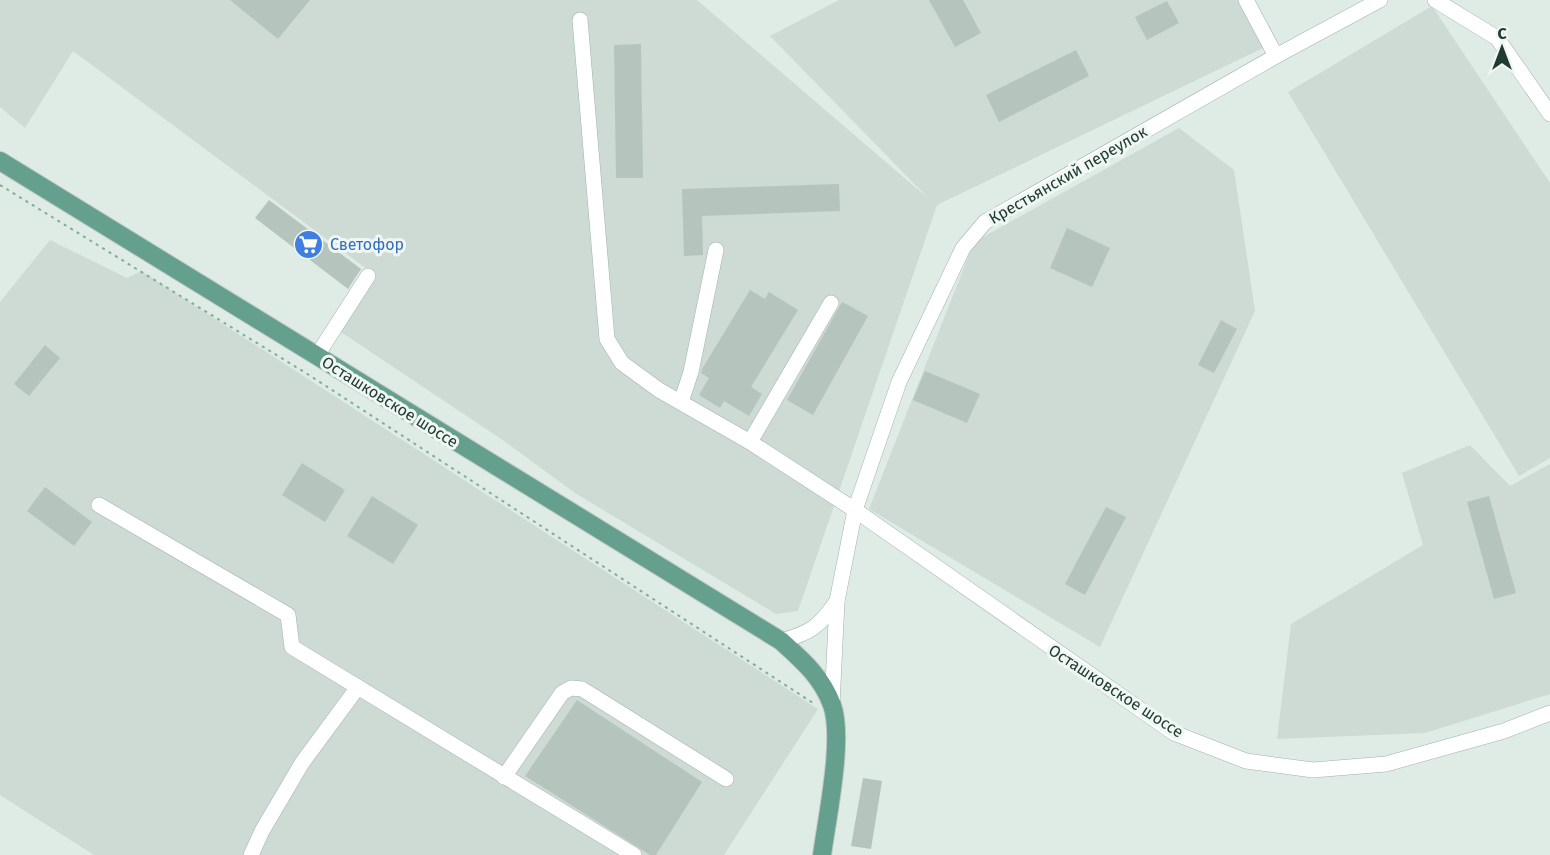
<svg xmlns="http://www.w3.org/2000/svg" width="1550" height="855" font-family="'Fira Sans',sans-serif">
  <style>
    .built { fill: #cedad4 }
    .building { fill: #b5c5be }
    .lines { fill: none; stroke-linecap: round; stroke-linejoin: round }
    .minor-casing { stroke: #a2b3ac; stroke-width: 16 }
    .major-casing { stroke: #c1c8c6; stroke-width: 20 }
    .path { stroke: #80ae9d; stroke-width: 2; stroke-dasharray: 3 4.5; stroke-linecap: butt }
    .minor { stroke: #fff; stroke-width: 15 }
    .major { stroke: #64a08d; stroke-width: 18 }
    .labels { text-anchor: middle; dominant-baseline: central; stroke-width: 6; stroke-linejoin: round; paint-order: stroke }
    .street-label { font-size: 16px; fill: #203b32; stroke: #f0f7f3 }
    .shop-label { font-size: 16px; fill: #366cbe; stroke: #f0f7f3; text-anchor: start }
  </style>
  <rect width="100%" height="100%" fill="#dfebe5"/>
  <g class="built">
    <path d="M 0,0 L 697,0 L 929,199 L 770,36 L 839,0 L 1238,0 L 1263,48 L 937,205 L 798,611 L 776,614 L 575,493 L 501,439 L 341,332 L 375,275 L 73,51 L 25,128 L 0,107 Z"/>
    <path d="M 1432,6 L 1550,183 L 1550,458 L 1519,476 L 1288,92 Z"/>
    <path d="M 1179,128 L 1234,170 L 1255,311 L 1100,647 L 869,509 L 974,242 Z"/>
    <path d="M 50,240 L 127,278 L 141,271 L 818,709 L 724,855 L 94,855 L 0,795 L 0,302 Z"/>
    <path d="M 1470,445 L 1510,486 L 1550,464 L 1550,694 L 1425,733 L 1277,739 L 1291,624 L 1423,545 L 1402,473 Z"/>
  </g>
  <g class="building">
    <path d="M 230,0 L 310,0 L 278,39 Z"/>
    <path d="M 929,0 L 963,0 L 981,33 L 955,47 Z"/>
    <path d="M 1167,1 L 1179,23 L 1147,40 L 1135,17 Z"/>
    <path d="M 641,44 L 643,178 L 616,178 L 614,45 Z"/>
    <path d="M 1076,50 L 1089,76 L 999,122 L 986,95 Z"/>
    <path d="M 839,184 L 840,211 L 702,216 L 703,255 L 684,256 L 682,189 Z"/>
    <path d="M 269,200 L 361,269 L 348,289 L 255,218 Z"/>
    <path d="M 1067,228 L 1110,248 L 1092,287 L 1050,268 Z"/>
    <path d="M 750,290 L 765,299 L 769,292 L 798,310 L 751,387 L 762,394 L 749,416 L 724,401 L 720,408 L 699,395 L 709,378 L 701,373 L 702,369 Z"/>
    <path d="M 842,302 L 868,316 L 813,415 L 787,400 Z"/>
    <path d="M 1221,320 L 1237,329 L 1214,373 L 1198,365 Z"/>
    <path d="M 45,345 L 60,358 L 29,396 L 14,384 Z"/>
    <path d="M 925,371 L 980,394 L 967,423 L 913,400 Z"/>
    <path d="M 302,463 L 345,490 L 325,522 L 282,495 Z"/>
    <path d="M 45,487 L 92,522 L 74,546 L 27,511 Z"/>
    <path d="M 372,496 L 418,525 L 393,564 L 347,536 Z"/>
    <path d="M 1489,496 L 1516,593 L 1494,599 L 1467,502 Z"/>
    <path d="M 1106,507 L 1126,517 L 1085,595 L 1065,584 Z"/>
    <path d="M 577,700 L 702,782 L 656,855 L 650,855 L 525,776 Z"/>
    <path d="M 863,778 L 882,781 L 871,849 L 851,846 Z"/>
  </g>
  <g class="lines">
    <defs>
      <g id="minor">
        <path d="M 1246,0 L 1276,56"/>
        <path d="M 1435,0 L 1497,38 L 1550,114"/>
        <path d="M 580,20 L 607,339 L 622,363 L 659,390 L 750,442 L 855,510 L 1174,733 L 1246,761 L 1313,770 L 1386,764 L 1504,731 L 1550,713"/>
        <path d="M 316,357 L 368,276"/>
        <path d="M 681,402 L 691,372 L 716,250"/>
        <path d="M 750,442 L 831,303"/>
        <path d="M 99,505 L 288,615 L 292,647 L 634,855"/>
        <path d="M 781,641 C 810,633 819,627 837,601"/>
        <path d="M 832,705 L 837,601 L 855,510 L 899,382 L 963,248 L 985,222 L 1276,56 L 1380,0"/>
        <path d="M 504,777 L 562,693 L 571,688 L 582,689 L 726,779"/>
        <path d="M 251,855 L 262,831 L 302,763 L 358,687"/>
      </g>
      <path id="major" d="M 0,161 L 781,641 C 802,660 822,677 832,705 C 844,738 827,818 822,855"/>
    </defs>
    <use href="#minor" class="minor-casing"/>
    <use href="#major" class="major-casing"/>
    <path class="path" d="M 0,185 L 309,375 L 813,703"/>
    <use href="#minor" class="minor"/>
    <use href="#major" class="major"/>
  </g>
  <defs>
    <symbol id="supermarket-disc" viewBox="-11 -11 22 22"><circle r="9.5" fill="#3f7fe0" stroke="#f0f7f3"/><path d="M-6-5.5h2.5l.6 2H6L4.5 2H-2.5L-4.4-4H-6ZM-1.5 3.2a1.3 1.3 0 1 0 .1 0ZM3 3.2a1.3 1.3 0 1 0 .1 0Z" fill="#fff"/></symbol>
  </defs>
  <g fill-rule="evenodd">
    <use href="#supermarket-disc" x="292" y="228" width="33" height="33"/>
  </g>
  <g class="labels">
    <g class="street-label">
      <text transform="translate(1068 175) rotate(-30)">Крестьянский переулок</text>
      <text transform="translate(390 402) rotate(32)">Осташковское шоссе</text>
      <text transform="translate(1116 691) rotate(33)">Осташковское шоссе</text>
    </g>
    <g class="shop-label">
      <text x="330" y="244">Светофор</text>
    </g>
  </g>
  <g transform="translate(1502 48)" stroke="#f0f7f3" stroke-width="4.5" paint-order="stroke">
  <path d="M0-4.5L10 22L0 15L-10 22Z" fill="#203b32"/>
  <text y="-9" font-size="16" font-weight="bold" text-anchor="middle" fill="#203b32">С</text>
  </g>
</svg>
